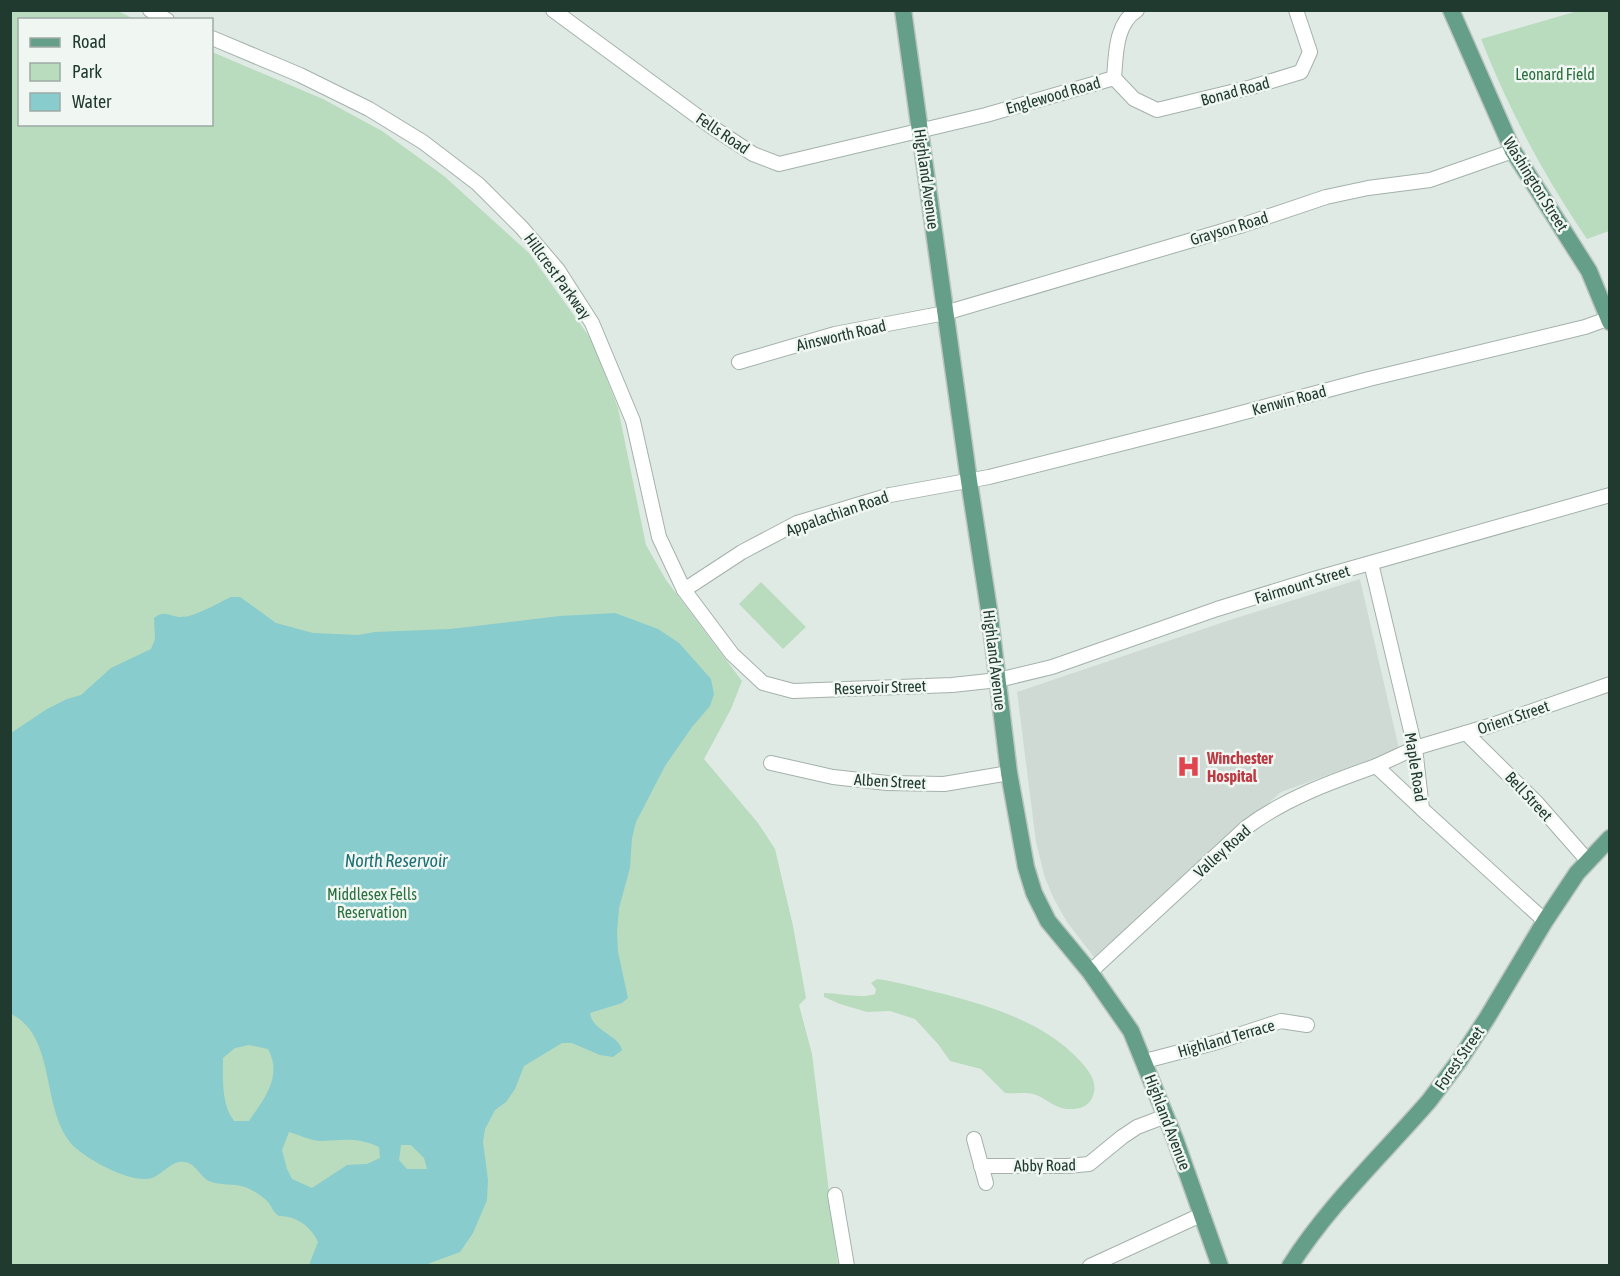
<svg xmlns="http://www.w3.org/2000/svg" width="1620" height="1276" font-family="'Asap Condensed',sans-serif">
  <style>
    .built { fill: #cedad3 }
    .green { fill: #b9dbbe }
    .water { fill: #88ccce; fill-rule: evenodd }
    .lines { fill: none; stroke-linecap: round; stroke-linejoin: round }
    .minor-casing { stroke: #a3b2aa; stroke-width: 16 }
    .major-casing { stroke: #bcc4c1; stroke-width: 19 }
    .minor { stroke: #fff; stroke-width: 14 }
    .major { stroke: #659f89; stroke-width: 16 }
    .labels { text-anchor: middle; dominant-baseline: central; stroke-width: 5; stroke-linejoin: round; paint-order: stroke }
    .park-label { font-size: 16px; fill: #2c6f3f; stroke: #f0f7f3 }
    .street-label { font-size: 16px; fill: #213a30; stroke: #f0f7f3 }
    .health-label { font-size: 16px; font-weight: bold; fill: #be3a42; stroke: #f0f7f3; text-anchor: start }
    .water-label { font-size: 18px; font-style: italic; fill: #1d6f74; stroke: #f0f7f3 }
  </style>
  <rect width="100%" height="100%" fill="#e0eae4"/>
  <path class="built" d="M 1360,579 L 1399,749 L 1281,792 L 1094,957 L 1067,922 L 1054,899 L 1045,878 L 1036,842 L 1017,692 L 1227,621 Z"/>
  <g class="green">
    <path d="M 1581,10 L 1610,11 L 1609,231 L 1587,239 C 1544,176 1509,110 1481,39 Z"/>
    <path d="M 10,11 L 118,11 L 134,19 L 20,20 L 20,124 L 212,124 L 212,52 L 323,99 L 382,131 L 444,176 L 529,253 L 591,339 L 618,408 L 646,545 L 666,580 L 742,681 L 731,709 L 704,759 L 758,823 L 775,849 L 793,926 L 806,998 L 799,1005 L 812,1054 L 838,1265 L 11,1265 Z"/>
    <path d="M 761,582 L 806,627 L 783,649 L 739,604 Z"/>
    <path d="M 877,979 C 900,982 921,989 944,994 C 993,1007 1046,1023 1081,1062 C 1090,1072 1099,1084 1092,1098 C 1088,1107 1079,1109 1070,1109 C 1054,1109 1047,1098 1033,1094 C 1025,1092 1014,1094 1005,1093 L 981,1069 L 950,1061 L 938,1044 L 915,1019 L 890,1011 L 867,1012 L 840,1004 L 824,997 L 824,993 C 840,993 860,999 875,994 L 876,989 L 871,983 Z"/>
  </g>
  <path class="water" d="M 231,597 L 240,597 L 276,623 L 313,633 L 358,635 L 375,632 L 450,629 L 560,616 L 615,613 L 658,629 L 679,643 L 711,679 L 714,694 L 710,706 L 692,727 L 665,766 L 636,822 L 632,838 L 630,868 L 619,908 L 617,932 L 618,952 L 628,998 L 622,1003 L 590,1013 C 593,1032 618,1034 622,1050 L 613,1057 L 600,1055 L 572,1043 L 562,1043 L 524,1066 L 515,1089 L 506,1102 L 495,1110 L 485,1129 L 483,1142 L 488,1180 L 487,1200 L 473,1233 L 460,1252 L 425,1265 L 309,1265 L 318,1242 C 311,1226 296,1216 279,1216 C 273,1212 272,1207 268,1202 C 262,1196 253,1190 245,1187 C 233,1183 220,1186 209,1181 C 200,1177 196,1163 184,1162 C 172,1160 163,1174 152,1178 C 132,1184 92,1162 77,1149 C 39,1117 59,1037 11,1014 L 11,733 L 47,709 L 67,699 L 81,695 L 111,668 L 151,649 L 155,639 L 154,618 C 165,609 170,617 181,617 C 195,617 218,603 231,597 ZM 249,1045 L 268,1049 C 283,1076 264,1099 249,1121 L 234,1121 C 221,1104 223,1079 223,1058 L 235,1048 ZM 289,1132 C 300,1135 311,1141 322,1141 C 344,1140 358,1137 379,1147 L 380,1158 L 367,1164 L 347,1165 L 312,1188 L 292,1179 L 287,1169 L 282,1150 ZM 401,1145 L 411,1145 L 424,1158 L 427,1169 L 407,1169 L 399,1160 Z"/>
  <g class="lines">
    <defs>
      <g id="minor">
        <path d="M 150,10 L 167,20"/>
        <path d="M 553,10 L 712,127 L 753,154 L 779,164 L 986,115 L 1114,78 C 1116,55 1115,24 1137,10"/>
        <path d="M 212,38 L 300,75 L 369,109 L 423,142 L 478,184 L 522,228 L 558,270 L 592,323 L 633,421 L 659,537 L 684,590 L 732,654 L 763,683 L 793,691 L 952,685 L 998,680 L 1052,667 L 1217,609 L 1314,579 L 1610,495"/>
        <path d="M 1114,78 L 1134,99 L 1157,110 L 1252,87 L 1301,72 L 1310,52 L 1296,10"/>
        <path d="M 739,362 L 835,334 L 945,313 L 1243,225 L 1326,197 L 1368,188 L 1430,180 L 1513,151"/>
        <path d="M 1371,563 L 1415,748 L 1422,809 L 1545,921"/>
        <path d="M 684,590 L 742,552 L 797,523 L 890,495 L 989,477 L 1215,420 L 1369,379 L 1585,327 L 1610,318"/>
        <path d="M 1466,733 L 1537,803 L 1588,861"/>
        <path d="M 771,763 L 833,777 L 887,783 L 944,784 L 1009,773"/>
        <path d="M 1376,766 L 1415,748 L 1489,726 L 1610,684"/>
        <path d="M 1090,972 L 1247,827 C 1286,798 1331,782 1376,766 L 1422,809"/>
        <path d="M 1145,1061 L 1214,1043 L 1281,1021 L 1307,1025"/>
        <path d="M 974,1139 L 986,1183"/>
        <path d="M 981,1166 L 1067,1166 L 1089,1164 L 1122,1137 L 1137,1127 L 1166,1116"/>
        <path d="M 835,1195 L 847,1266"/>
        <path d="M 1090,1266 L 1203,1214"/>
      </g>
      <g id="major">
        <path d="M 903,10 L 969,481 L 989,610 L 1009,773 L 1026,867 L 1034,893 L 1048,921 L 1090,972 L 1131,1031 L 1175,1139 L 1220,1266"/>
        <path d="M 1451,10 L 1513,151 L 1589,271 L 1610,322"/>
        <path d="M 1290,1266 C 1328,1206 1382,1155 1429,1101 L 1459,1061 L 1487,1018 L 1545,921 L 1577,873 L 1610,838"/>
      </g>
    </defs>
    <use href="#minor" class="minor-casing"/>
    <use href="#major" class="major-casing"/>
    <use href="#minor" class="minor"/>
    <use href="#major" class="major"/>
  </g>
  <defs>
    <symbol id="hospital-bare" viewBox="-9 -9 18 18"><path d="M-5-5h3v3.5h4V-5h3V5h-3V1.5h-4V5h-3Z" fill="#e0444e" stroke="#f0f7f3" stroke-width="2.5" paint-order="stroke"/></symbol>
  </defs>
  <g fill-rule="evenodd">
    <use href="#hospital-bare" x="1172" y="750" width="33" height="33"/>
  </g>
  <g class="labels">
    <g class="park-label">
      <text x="1555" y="74">Leonard Field</text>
      <text x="372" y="894">Middlesex Fells<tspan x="372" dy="18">Reservation</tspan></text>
    </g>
    <g class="street-label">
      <text transform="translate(1235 91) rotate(-15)">Bonad Road</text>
      <text transform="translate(1053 95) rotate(-16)">Englewood Road</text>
      <text transform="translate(723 133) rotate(34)">Fells Road</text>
      <text transform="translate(927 179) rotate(82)">Highland Avenue</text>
      <text transform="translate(1536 184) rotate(58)">Washington Street</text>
      <text transform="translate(1229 228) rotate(-17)">Grayson Road</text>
      <text transform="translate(558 276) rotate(54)">Hillcrest Parkway</text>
      <text transform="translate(841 335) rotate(-13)">Ainsworth Road</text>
      <text transform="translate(1289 400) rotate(-15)">Kenwin Road</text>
      <text transform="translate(837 513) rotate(-19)">Appalachian Road</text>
      <text transform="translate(1302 584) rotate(-17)">Fairmount Street</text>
      <text transform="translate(995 660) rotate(83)">Highland Avenue</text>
      <text transform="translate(880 687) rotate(-2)">Reservoir Street</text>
      <text transform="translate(1513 717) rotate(-19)">Orient Street</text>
      <text transform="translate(1416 767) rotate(81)">Maple Road</text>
      <text transform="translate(890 781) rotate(3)">Alben Street</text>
      <text transform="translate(1529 796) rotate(47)">Bell Street</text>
      <text transform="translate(1222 851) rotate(-42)">Valley Road</text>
      <text transform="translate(1226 1038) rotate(-16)">Highland Terrace</text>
      <text transform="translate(1459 1058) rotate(-55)">Forest Street</text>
      <text transform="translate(1168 1122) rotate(69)">Highland Avenue</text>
      <text transform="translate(1045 1165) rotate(-1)">Abby Road</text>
    </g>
    <g class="health-label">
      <text x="1207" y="758">Winchester<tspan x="1207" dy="18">Hospital</tspan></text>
    </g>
    <g class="water-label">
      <text x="396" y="860">North Reservoir</text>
    </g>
  </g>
  <rect width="1620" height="1276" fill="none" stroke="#213a30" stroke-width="24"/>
  <rect x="18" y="18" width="195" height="108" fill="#f0f7f3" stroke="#9daba5" stroke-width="1.5"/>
  <rect x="30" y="38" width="30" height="9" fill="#659f89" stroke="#9daba5" stroke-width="1.5"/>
  <text x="72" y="48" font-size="18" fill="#213a30">Road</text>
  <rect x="30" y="63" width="30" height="18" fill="#b9dbbe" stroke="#9daba5" stroke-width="1.5"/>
  <text x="72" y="78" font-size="18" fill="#213a30">Park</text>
  <rect x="30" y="93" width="30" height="18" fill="#88ccce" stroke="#9daba5" stroke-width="1.5"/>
  <text x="72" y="108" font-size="18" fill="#213a30">Water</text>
</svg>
